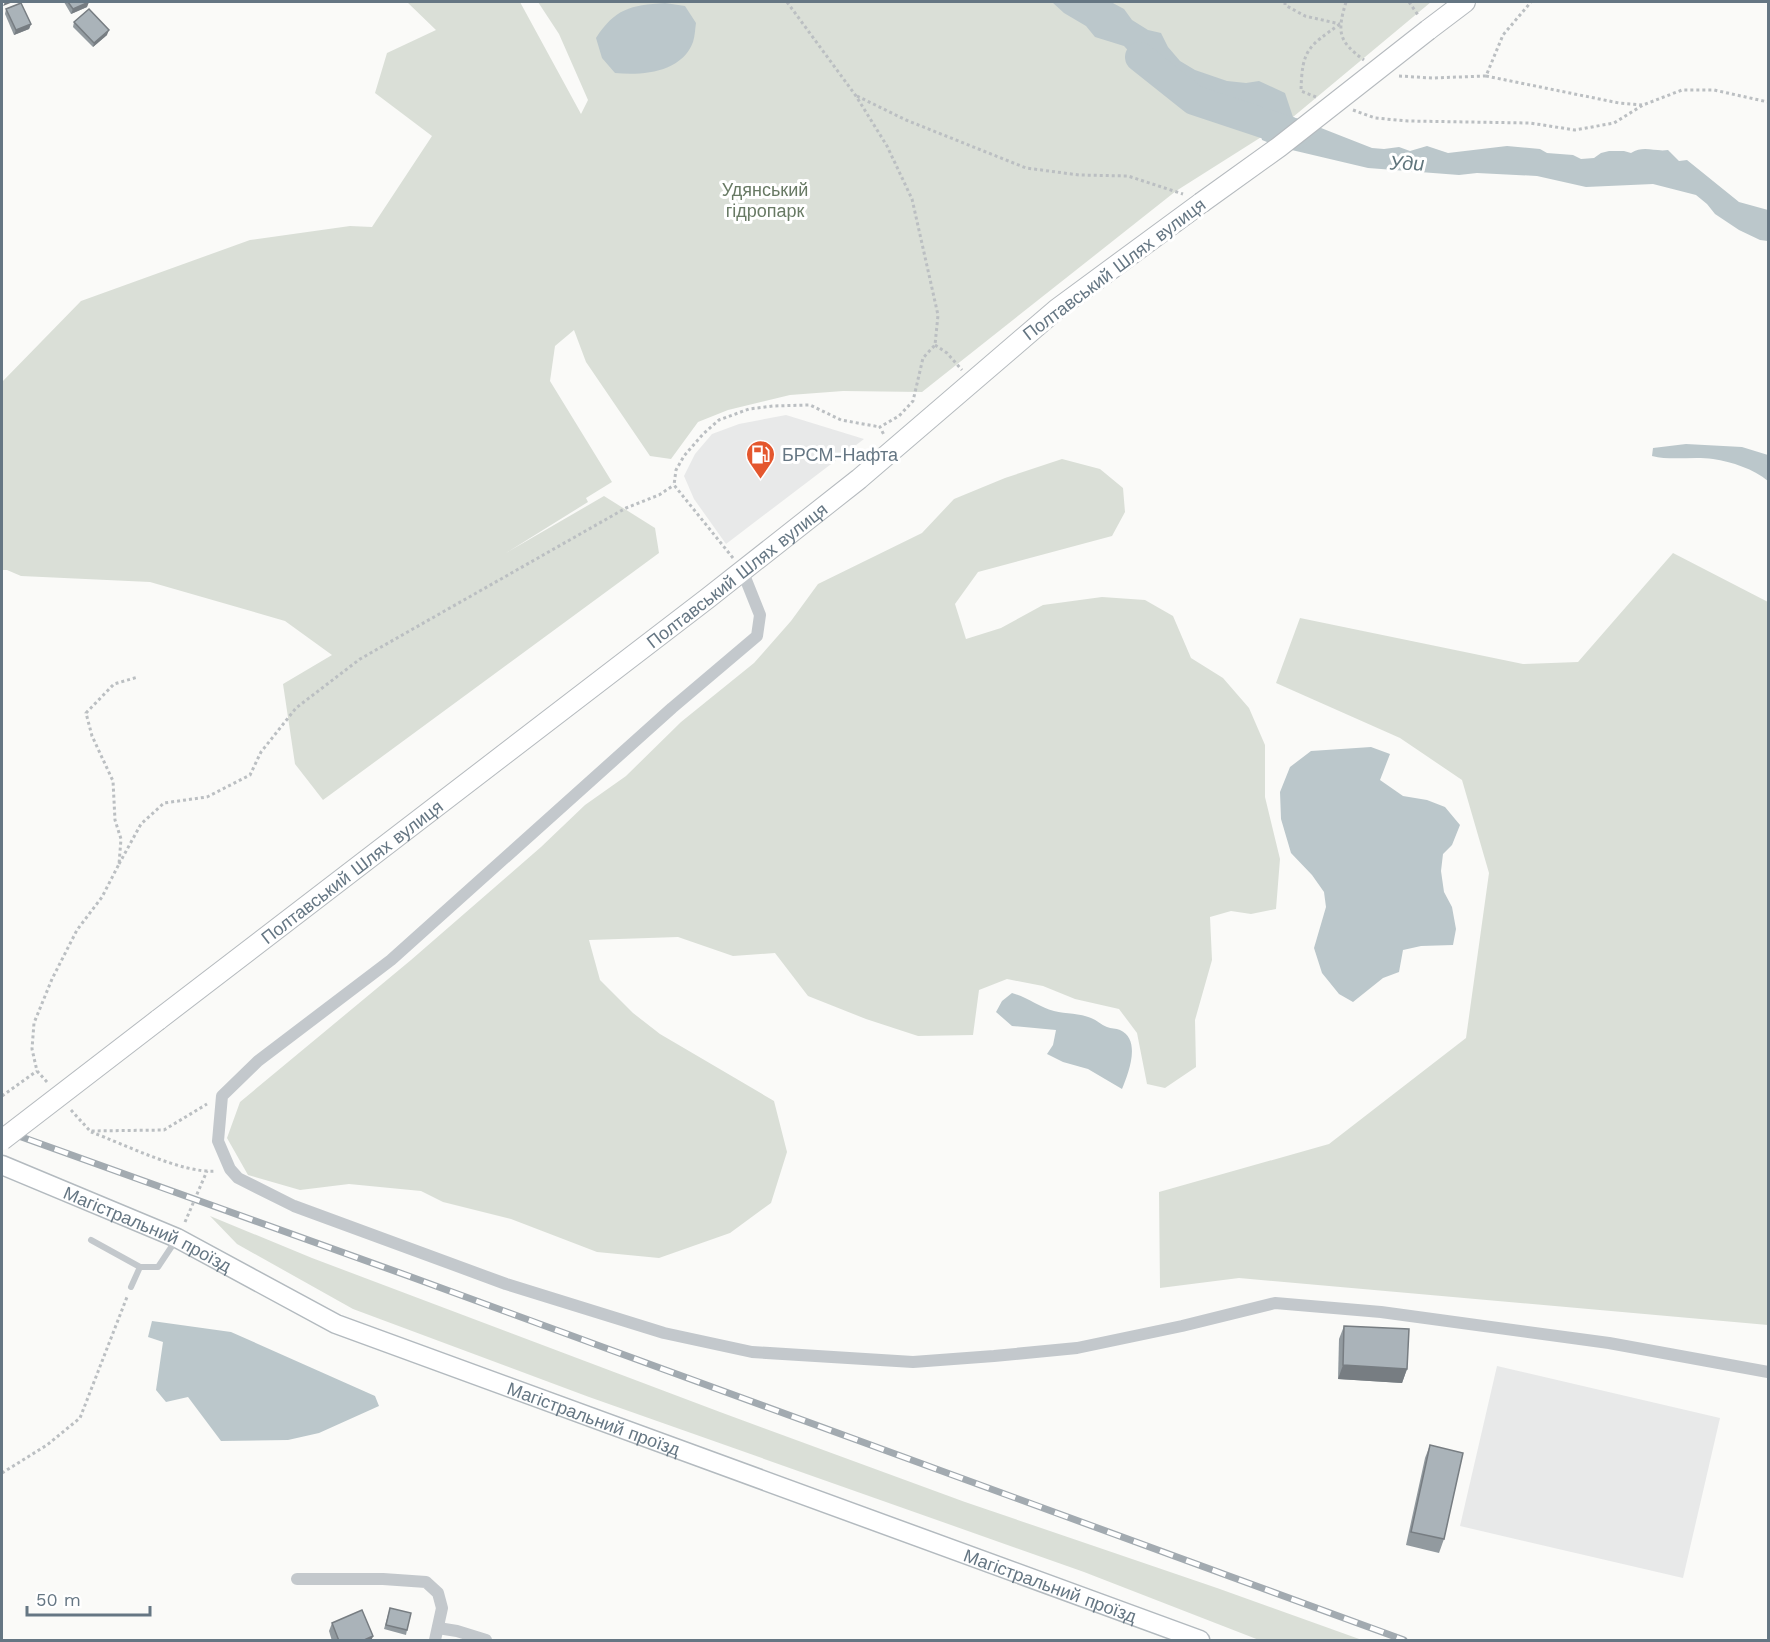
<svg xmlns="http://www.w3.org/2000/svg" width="1770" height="1642" font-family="'Work Sans',sans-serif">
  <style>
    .built { fill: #e8e9e9 }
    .green { fill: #dadfd7 }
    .water { fill: #bbc7cb }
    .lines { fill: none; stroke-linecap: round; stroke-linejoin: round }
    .river { stroke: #bbc7cb; stroke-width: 30 }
    .secondary-casing { stroke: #b3babf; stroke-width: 21 }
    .primary-casing { stroke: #b5babe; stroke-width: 22 }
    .path { stroke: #bbbfc2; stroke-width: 3; stroke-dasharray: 3 3; stroke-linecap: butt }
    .lane { stroke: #c3c8cc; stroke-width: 6 }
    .street { stroke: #c3c8cc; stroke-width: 12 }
    .secondary { stroke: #fff; stroke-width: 18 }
    .primary { stroke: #fff; stroke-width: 20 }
    .rail-casing { stroke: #a2aab0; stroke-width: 7 }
    .rail { stroke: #fff; stroke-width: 4.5; stroke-dasharray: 14; stroke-linecap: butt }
    .primary-bridge-casing { stroke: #b5babe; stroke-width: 22; stroke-linecap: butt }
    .primary-bridge { stroke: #fff; stroke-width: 20 }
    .wall { fill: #929a9f }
    .shaded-wall { fill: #777d82 }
    .building { fill: #aab3b9; stroke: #777d82; stroke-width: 1.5 }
    .labels { text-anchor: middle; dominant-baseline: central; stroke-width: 6; stroke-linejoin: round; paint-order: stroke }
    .park-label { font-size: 18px; fill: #687a64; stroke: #fff }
    .street-label { font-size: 18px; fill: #657683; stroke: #fff }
    .poi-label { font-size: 18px; fill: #657683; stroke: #fff; text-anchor: start }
    .water-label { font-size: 20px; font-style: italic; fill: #60757c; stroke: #fff }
  </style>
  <rect width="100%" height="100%" fill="#fafaf8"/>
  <g class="built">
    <path d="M 786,415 L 864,439 L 726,544 L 694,499 L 684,476 L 695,454 L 712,434 L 739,424 Z"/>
    <path d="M 1497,1366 L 1720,1418 L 1683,1578 L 1460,1526 Z"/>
  </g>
  <g class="green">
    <path d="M 407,2 L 520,2 L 581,114 L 588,100 L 559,34 L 538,2 L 1431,2 L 1293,117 L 1176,191 L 922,392 L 843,391 L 790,395 L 728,410 L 698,422 L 671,459 L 650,456 L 586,362 L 574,330 L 555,346 L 550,381 L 612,482 L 586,498 L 588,502 L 506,553 L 604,496 L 655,528 L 659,553 L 323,800 L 295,764 L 283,684 L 332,655 L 285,621 L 150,582 L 21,576 L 7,570 L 2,570 L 2,382 L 81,301 L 250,240 L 350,226 L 372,227 L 432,136 L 375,93 L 387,53 L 436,30 Z"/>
    <path d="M 1062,459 L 1100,469 L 1123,488 L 1125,512 L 1112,536 L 978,572 L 955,604 L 966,639 L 1001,628 L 1043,605 L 1102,597 L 1145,600 L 1173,616 L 1191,658 L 1223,678 L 1249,708 L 1265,745 L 1265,797 L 1280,859 L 1276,909 L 1251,914 L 1231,911 L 1210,917 L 1212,960 L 1195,1020 L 1196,1067 L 1165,1088 L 1147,1084 L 1137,1033 L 1119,1009 L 1075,999 L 1043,986 L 1007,979 L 979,990 L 973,1035 L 918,1036 L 866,1019 L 808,996 L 775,953 L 733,956 L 678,937 L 589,940 L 600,980 L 633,1013 L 660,1034 L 774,1101 L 787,1152 L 771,1203 L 730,1233 L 659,1258 L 597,1252 L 511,1219 L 443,1202 L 421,1191 L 349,1184 L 300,1190 L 248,1175 L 227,1138 L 240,1102 L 411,960 L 541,847 L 585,805 L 626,776 L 681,722 L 754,663 L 791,621 L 818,584 L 922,533 L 954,499 L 1005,478 Z"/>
    <path d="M 1673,553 L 1768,602 L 1768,1325 L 1239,1278 L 1160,1288 L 1159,1192 L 1329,1144 L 1466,1038 L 1489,873 L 1462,780 L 1400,738 L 1276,683 L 1300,618 L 1523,664 L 1578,662 Z"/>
    <path d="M 210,1216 L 312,1258 L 720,1412 L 965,1502 L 1217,1588 L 1362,1640 L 1259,1640 L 1084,1572 L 589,1397 L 353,1309 L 237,1244 Z"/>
  </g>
  <g class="water">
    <path d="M 1052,2 L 1111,2 L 1124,9 L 1132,20 L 1148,30 L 1161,33 L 1168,47 L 1180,61 L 1195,70 L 1227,81 L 1246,83 L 1259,81 L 1285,93 L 1293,117 L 1372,148 L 1384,149 L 1399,147 L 1410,151 L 1427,146 L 1448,153 L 1507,146 L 1540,149 L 1547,153 L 1573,155 L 1581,159 L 1594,158 L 1601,153 L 1609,151 L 1624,151 L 1631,153 C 1644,145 1654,152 1668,150 L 1679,161 L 1687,160 L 1739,202 L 1768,210 L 1768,241 L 1760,240 L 1739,230 L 1715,214 L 1707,204 L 1696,195 L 1653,184 L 1586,187 L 1537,176 L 1477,173 L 1459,175 L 1368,168 L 1279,147 L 1262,140 L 1257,113 L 1243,108 L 1242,114 C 1229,116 1221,111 1209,104 L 1208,97 L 1189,91 L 1162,76 L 1134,57 L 1124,46 L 1095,37 L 1086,26 L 1064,13 Z"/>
    <path d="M 665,3 L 685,6 L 696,23 C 695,29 695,36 693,42 C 682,72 643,76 615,73 L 602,58 L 596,38 C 615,9 630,5 665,3 Z"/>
    <path d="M 1686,444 L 1742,447 L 1768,455 L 1768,481 C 1754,469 1732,462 1713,459 C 1693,456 1672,461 1652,456 L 1653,448 Z"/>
    <path d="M 1371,747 L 1390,754 L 1380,780 L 1403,796 L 1427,800 L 1445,807 L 1460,825 L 1452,845 L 1443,854 L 1441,871 L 1444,892 L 1452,907 L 1456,929 L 1453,945 L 1421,946 L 1403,950 L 1399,972 L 1383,978 L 1353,1002 L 1339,994 L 1322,973 L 1314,948 L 1326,907 L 1324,892 L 1312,875 L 1291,853 L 1281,819 L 1280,792 L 1290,767 L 1311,751 Z"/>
    <path d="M 1012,993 C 1027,997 1039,1007 1054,1011 C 1066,1014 1080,1013 1091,1018 C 1097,1020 1101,1025 1107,1027 C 1111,1029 1116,1028 1120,1030 C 1142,1040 1128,1074 1122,1089 L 1088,1069 L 1063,1062 L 1047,1054 L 1053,1045 L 1056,1030 L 1012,1026 L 996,1012 L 1002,1001 Z"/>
    <path d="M 152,1321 L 231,1332 L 375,1396 L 379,1406 L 319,1433 L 288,1440 L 221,1441 L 188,1397 L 166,1402 L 156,1390 L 163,1342 L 148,1337 Z"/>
  </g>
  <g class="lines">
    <path class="river" d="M 1140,57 L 1194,100 L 1296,134"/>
    <defs>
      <g id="secondary">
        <path id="s1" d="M 2,1165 L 177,1238 L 336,1324 L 1200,1640"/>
      </g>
      <g id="primary">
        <path d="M 1428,30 L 1465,2"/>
        <path id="s2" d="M 158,1020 L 708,598 L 859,479 L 1057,309 L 1201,203"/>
      </g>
    </defs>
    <use href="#secondary" class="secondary-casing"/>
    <use href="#primary" class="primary-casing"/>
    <g class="path">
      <path d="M 787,2 L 856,96 L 887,146 L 912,199 L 938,315 L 935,345 L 923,358 L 913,401 L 899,416 L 880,427 L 884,435"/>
      <path d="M 1285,2 L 1285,5 L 1305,16 L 1340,24"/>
      <path d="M 1346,2 C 1337,32 1338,41 1364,60"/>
      <path d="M 1409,2 L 1418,15"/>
      <path d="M 1399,76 L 1432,78 L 1486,76 L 1503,35 L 1531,2"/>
      <path d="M 1486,76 L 1619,103 L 1642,105"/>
      <path d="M 857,96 L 906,120 L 1026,168 L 1079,175 L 1128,176 L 1183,194"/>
      <path d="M 1316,97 L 1301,91 C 1302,49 1308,47 1340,24"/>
      <path d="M 1353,110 L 1375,118 L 1408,121 L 1530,123 L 1575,130 L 1614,123 L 1643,105 L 1682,90 L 1714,90 L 1768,102"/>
      <path d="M 935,345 L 947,353 L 962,370"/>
      <path d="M 733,558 L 674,485 L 676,470 L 684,456 L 703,434 L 719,420 L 749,409 L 773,406 L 810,405 L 841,420 L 880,427"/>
      <path d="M 119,864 L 141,824 L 164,803 L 207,797 L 250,775 L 261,752 L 296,708 L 360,659 L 626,508 L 659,495 L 674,485"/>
      <path d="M 47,1082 L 37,1071 L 32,1049 L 34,1023 L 52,979 L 77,930 L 102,897 L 119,864 L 121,839 L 115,820 L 113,781 L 92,736 L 86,713 L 114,684 L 138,677"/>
      <path d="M 2,1096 L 37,1071"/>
      <path d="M 71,1110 L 90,1131 L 164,1130 L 207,1104"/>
      <path d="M 91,1132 C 124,1144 183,1174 216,1171"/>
      <path d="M 185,1222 L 207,1171"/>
      <path d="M 2,1473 L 47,1445 L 80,1418 L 127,1297"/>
    </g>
    <g class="lane">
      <path d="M 91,1240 L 140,1267"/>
      <path d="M 131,1287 L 140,1267 L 158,1267 L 176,1240"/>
    </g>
    <g class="street">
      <path d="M 742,570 L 760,615 L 757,636 L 672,708 L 391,960 L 258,1061 L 222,1096 L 218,1141 L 230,1169 L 238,1178 L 294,1206 L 506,1284 L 664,1333 L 752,1352 L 913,1362 L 994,1356 L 1077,1348 L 1182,1326 L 1275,1303 L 1381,1312 L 1609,1343 L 1768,1372"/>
      <path d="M 297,1579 L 383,1579 L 426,1582 L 438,1593 L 442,1608 L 435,1640"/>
      <path d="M 438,1628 L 457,1631 L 486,1640"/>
    </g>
    <use href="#secondary" class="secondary"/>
    <use href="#primary" class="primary"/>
    <defs>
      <path id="rail" d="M 2,1130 L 414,1278 L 1404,1640"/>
    </defs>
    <use href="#rail" class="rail-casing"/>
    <use href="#rail" class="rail"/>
    <defs>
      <g id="primary-bridge">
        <path d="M 1201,203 L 1279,147 L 1428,30"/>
        <path d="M 2,1140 L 158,1020"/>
      </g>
    </defs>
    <use href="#primary-bridge" class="primary-bridge-casing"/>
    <use href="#primary-bridge" class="primary-bridge"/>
  </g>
  <g class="wall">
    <path d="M 64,2 L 88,2 L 87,7 L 71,14 Z"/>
    <path d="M 6,9 L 31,24 L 29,29 L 14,35 L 5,14 Z"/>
    <path d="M 74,22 L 107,35 L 93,47 L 73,27 Z"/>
    <path d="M 1344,1326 L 1407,1369 L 1402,1383 L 1338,1379 L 1339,1339 Z"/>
    <path d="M 1430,1445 L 1444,1539 L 1439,1553 L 1406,1545 L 1425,1458 Z"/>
    <path d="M 390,1608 L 407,1630 L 406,1635 L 384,1629 Z"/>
    <path d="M 332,1623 L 373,1636 L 371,1641 L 332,1641 L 329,1631 Z"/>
  </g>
  <g class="shaded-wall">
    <path d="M 5,2 L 13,2 L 3,6 Z"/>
    <path d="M 89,2 L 87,7 L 71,14 L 73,9 Z"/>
    <path d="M 31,24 L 29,29 L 14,35 L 16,30 Z"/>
    <path d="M 109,30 L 107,35 L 93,47 L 94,43 Z"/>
    <path d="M 1343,1365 L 1407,1369 L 1402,1383 L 1338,1379 Z"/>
    <path d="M 373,1636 L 371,1641 L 362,1641 Z"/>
  </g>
  <g class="building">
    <path d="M 68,2 L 89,2 L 73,9 Z"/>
    <path d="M 21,3 L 31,24 L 16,30 L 6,9 Z"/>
    <path d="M 89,9 L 109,30 L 94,43 L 74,22 Z"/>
    <path d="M 1344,1326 L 1409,1329 L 1407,1369 L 1343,1365 Z"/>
    <path d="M 1430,1445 L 1463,1453 L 1444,1539 L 1411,1532 Z"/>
    <path d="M 390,1608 L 411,1613 L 407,1630 L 386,1625 Z"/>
    <path d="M 362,1610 L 373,1636 L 362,1641 L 339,1641 L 332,1623 Z"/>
  </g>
  <defs>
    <symbol id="fuel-pin" viewBox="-11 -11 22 30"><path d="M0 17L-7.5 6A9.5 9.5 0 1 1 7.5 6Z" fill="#e4572e" stroke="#fff"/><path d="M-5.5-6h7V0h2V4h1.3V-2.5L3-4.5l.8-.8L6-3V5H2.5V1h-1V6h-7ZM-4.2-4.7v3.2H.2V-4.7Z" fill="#fff"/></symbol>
  </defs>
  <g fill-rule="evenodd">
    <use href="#fuel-pin" x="744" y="438" width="33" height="45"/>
  </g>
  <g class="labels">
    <g class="park-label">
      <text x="765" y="189">Удянський<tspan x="765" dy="21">гідропарк</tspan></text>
    </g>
    <g class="street-label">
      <text transform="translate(1114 269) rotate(-37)">Полтавський Шлях вулиця</text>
      <text stroke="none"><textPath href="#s2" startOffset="730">Полтавський Шлях вулиця</textPath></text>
      <text stroke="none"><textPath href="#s2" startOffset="244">Полтавський Шлях вулиця</textPath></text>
      <text stroke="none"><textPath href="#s1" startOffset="159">Магістральний проїзд</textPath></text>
      <text stroke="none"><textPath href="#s1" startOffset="645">Магістральний проїзд</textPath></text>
      <text stroke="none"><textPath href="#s1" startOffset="1131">Магістральний проїзд</textPath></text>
    </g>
    <g class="poi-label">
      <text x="782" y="454">БРСМ-Нафта</text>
    </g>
    <g class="water-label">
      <text transform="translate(1407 163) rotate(2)">Уди</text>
    </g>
  </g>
  <rect width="1770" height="1642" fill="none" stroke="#657683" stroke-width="6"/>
  <path d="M27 1606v9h123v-9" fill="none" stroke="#657683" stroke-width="3"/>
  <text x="36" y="1606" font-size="18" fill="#657683" stroke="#ffffff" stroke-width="4.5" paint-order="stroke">50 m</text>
</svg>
